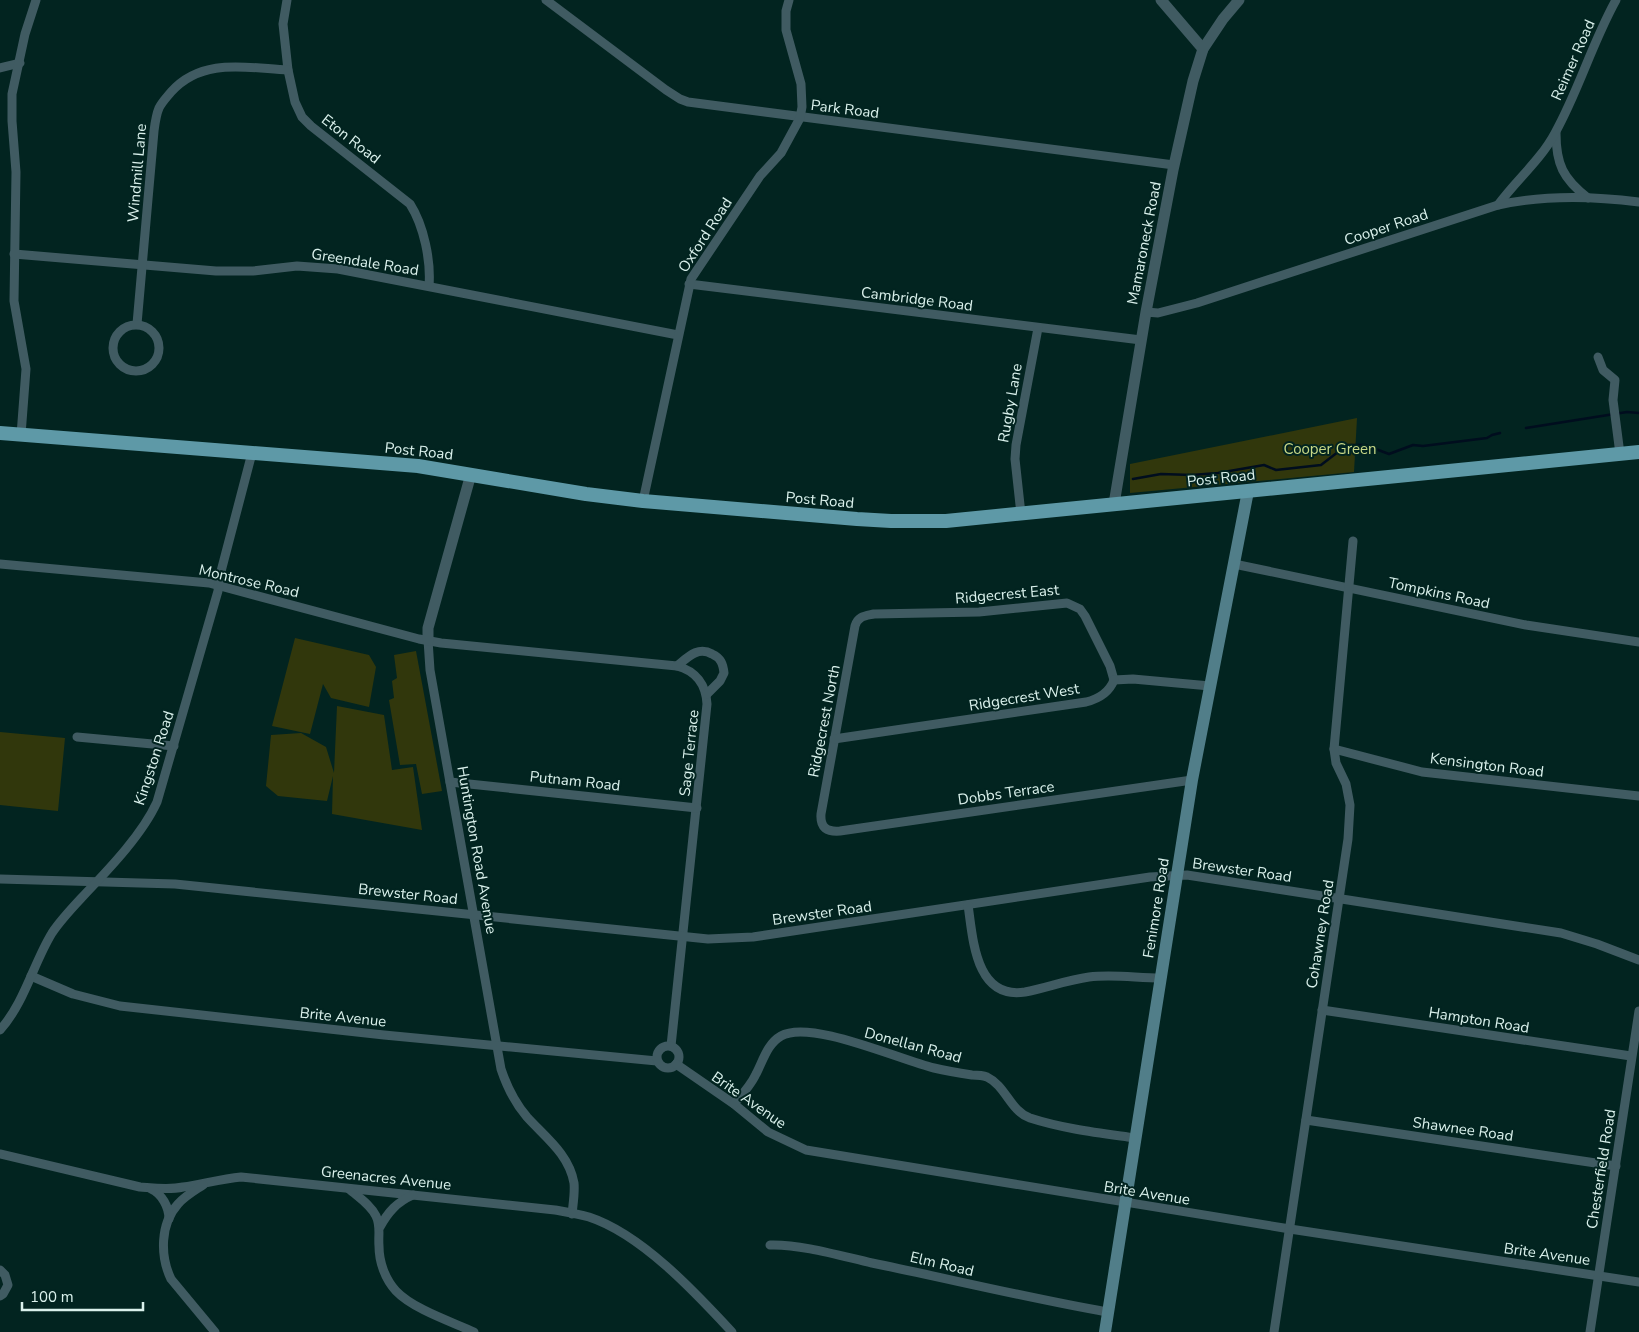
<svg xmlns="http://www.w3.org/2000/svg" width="1639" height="1332" font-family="'Nunito Sans',sans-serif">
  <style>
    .green { fill: #31370c }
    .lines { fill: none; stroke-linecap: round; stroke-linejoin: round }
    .stream { stroke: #000d1e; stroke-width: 2.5 }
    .minor { stroke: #405b62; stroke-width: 9 }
    .tertiary { stroke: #405b62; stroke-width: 11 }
    .secondary { stroke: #517e89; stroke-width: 12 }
    .primary { stroke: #5e99a7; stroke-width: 14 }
    .labels { text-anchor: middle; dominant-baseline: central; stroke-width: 4; stroke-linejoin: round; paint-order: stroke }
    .street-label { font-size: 15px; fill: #daf1ec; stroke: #022420 }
    .park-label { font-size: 15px; fill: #c9d988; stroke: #022420 }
  </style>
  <rect width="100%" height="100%" fill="#022420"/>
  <g class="green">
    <path d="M 1357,418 L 1354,472 L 1130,493 L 1130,464 Z"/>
    <path d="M 295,638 L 369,655 L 376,667 L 369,707 L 331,698 L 323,684 L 310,734 L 272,726 Z"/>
    <path d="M 416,651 L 442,791 L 422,794 L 416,764 L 400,765 L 389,700 L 394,698 L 392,681 L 397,678 L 394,655 Z"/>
    <path d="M 337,706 L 384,715 L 392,770 L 413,767 L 422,830 L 332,814 L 333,776 L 327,801 L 278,796 L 266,786 L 271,735 L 301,733 L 326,747 L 334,773 Z"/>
    <path d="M 0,732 L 65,738 L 58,811 L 0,805 Z"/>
  </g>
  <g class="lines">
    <g class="stream">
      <path d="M 1526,428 L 1627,412 L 1639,413"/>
      <path d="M 1133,479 L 1161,474 L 1192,475 L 1218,473 L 1264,465 L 1276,470 L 1321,465 L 1347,445 L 1365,445 L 1389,454 L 1413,445 L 1423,446 L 1487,438 L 1492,435 L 1500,433"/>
    </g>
    <g class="minor">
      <path d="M 287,0 L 283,24 L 288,70 L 295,102 L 302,117 L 311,126 L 410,204 C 424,226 431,261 429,286"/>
      <path d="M 546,0 L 666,90 L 680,99 L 688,102 L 1174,165"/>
      <path d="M 0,68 L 20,63"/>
      <path d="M 1556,133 C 1556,164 1563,179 1588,198"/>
      <path d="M 1498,205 C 1516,180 1540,161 1555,133 C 1579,90 1592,43 1616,0"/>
      <path d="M 14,254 L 216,271 L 253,271 L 297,266 L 338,269 L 678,335"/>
      <path d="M 689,284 L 1141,340"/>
      <path d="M 1146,312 L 1158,313 L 1197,303 L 1498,205 C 1543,195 1593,196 1639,202"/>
      <path d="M 137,324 L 154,131 C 155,123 156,115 159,108 C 162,102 167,97 171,92 C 202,57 247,68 288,70"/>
      <circle cx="136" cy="348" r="23"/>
      <path d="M 1598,357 L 1603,370 L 1615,380 L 1613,400 L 1620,454"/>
      <path d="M 21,435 L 26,369 L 14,301 L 16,172 L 12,121 L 12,94 L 25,34 L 36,0"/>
      <path d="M 643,501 L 691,279 L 760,176 L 781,153 L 800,118 L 802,107 L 801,84 L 786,30 L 786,11 L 789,0"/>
      <path d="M 1021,514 L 1015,459 L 1016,445 L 1038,328"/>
      <path d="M 0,564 L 209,583 L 419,639 L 441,643 L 677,666 C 696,671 706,685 707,704 L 671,1046"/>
      <path d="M 1234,564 L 1526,625 L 1639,642"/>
      <path d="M 428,640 L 430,670 L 501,1069 C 507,1087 515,1103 527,1117 C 545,1137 569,1154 574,1183 C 575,1193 573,1204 572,1214"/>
      <path d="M 677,666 C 688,657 698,646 712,654 C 721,658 723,664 724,673 L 720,681 L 707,694"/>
      <path d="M 1114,680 L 1110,666 L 1085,616 L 1080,609 L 1067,603 L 979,612 L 874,614 C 865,616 858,616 855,626 L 821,814 C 820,828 827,832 840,831 L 1192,780"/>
      <path d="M 1114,680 L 1133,679 L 1210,686"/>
      <path d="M 77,737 L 174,746"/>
      <path d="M 834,739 L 1086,702 C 1098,699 1109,693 1114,680"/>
      <path d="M 1334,749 L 1422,772 L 1639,796"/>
      <path d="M 450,782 L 697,808"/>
      <path d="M 0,879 L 175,884 L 708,939 L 753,937 L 1150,877 L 1187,875 L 1561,933 L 1597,944 L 1639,960"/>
      <path d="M 968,905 C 973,938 975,1000 1025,992 C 1046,988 1067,980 1089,977 C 1113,974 1137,978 1161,978"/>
      <path d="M 31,976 L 73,994 L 120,1006 L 384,1035 L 657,1061"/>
      <path d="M 1322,1010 L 1631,1056"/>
      <path d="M 0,1030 C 25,1002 33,964 52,933 C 62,918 75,905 87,892 C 111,867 143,833 157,802 L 218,591 L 219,579 L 252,453"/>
      <circle cx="668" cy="1057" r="11"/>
      <path d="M 676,1064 L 734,1104 L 768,1132 L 806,1150 L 1290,1229 L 1639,1282"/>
      <path d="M 734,1104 C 742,1095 751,1085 756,1074 C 763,1061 767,1044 781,1036 C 810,1019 900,1060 934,1068 C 947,1071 959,1073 972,1075 C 977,1075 982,1075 987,1077 C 1006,1086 1010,1111 1030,1118 C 1064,1129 1100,1133 1135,1138"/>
      <path d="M 1306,1120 L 1616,1166"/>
      <path d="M 0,1154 L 140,1187 C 154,1188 169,1190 183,1187 C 203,1184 221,1179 241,1177 L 555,1210 C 566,1212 578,1214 589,1217 C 641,1234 695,1292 732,1332"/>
      <path d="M 203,1185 C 194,1191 185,1196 178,1204 C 160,1224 160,1256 171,1279 L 215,1332"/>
      <path d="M 151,1189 C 162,1194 169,1207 169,1219"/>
      <path d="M 349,1189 C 358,1197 370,1204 376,1216 C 381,1226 378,1235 379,1246 C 379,1262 385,1279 396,1291 C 413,1309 452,1322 474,1332"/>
      <path d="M 380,1227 C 388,1212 397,1202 413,1195"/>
      <path d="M 770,1245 C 801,1244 841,1256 872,1263 C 950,1279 1028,1298 1107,1312"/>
      <path d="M 0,1270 L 5,1275 L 8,1285 L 3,1294 L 0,1296"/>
      <path d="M 1274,1332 L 1348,839 L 1350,805 L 1346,784 L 1336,763 L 1334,749 L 1353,541"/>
      <path d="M 1590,1332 L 1639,1011"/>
    </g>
    <g class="tertiary">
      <path d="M 1161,0 L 1203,49"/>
      <path d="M 1114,504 L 1146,312 L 1173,170 L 1193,81 L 1203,49 L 1223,19 L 1239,0"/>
      <path d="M 428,640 L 428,628 L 471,474"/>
    </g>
    <path class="secondary" d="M 1105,1332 L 1192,780 L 1248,491"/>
    <path class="primary" d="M 0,433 L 418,466 L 586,494 L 643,501 L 857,519 L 891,521 L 946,521 L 1639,452"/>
  </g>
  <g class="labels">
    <g class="street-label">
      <text transform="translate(1573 60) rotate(-66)">Reimer Road</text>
      <text transform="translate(845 109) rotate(7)">Park Road</text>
      <text transform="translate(351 139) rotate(38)">Eton Road</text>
      <text transform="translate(137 173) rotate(-85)">Windmill Lane</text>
      <text transform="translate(1386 227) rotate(-18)">Cooper Road</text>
      <text transform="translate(705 235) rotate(-57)">Oxford Road</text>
      <text transform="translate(1144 243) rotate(-79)">Mamaroneck Road</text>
      <text transform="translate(365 262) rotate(9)">Greendale Road</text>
      <text transform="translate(917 299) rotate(7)">Cambridge Road</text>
      <text transform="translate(1010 403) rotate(-80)">Rugby Lane</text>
      <text transform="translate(419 451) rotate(6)">Post Road</text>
      <text transform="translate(1221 478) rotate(-6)">Post Road</text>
      <text transform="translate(820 500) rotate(5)">Post Road</text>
      <text transform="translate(249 581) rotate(13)">Montrose Road</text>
      <text transform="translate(1439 593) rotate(12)">Tompkins Road</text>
      <text transform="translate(1007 594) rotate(-5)">Ridgecrest East</text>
      <text transform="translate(1024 697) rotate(-9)">Ridgecrest West</text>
      <text transform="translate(824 721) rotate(-79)">Ridgecrest North</text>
      <text transform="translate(689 753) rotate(-84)">Sage Terrace</text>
      <text transform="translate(154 758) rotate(-72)">Kingston Road</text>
      <text transform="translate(1487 765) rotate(7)">Kensington Road</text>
      <text transform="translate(575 781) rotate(6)">Putnam Road</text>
      <text transform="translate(1006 793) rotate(-8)">Dobbs Terrace</text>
      <text transform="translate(477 850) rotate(80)">Huntington Road Avenue</text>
      <text transform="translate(1242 870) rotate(8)">Brewster Road</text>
      <text transform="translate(408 894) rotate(6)">Brewster Road</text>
      <text transform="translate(1156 908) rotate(-81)">Fenimore Road</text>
      <text transform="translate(822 913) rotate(-8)">Brewster Road</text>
      <text transform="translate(1320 934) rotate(-81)">Cohawney Road</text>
      <text transform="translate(343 1017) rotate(6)">Brite Avenue</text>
      <text transform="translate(1479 1020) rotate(9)">Hampton Road</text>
      <text transform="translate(913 1045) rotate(15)">Donellan Road</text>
      <text transform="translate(749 1100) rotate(35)">Brite Avenue</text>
      <text transform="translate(1463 1129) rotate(8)">Shawnee Road</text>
      <text transform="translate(1601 1169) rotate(-81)">Chesterfield Road</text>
      <text transform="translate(386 1178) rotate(6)">Greenacres Avenue</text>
      <text transform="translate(1147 1193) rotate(9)">Brite Avenue</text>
      <text transform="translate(1547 1254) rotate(8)">Brite Avenue</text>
      <text transform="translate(942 1264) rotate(13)">Elm Road</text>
    </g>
    <g class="park-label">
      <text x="1330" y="449">Cooper Green</text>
    </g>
  </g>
  <path d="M22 1302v8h121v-8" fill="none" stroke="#daf1ec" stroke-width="2.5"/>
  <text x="30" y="1302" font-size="15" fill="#daf1ec" stroke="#022420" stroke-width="4" paint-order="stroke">100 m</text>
</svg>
